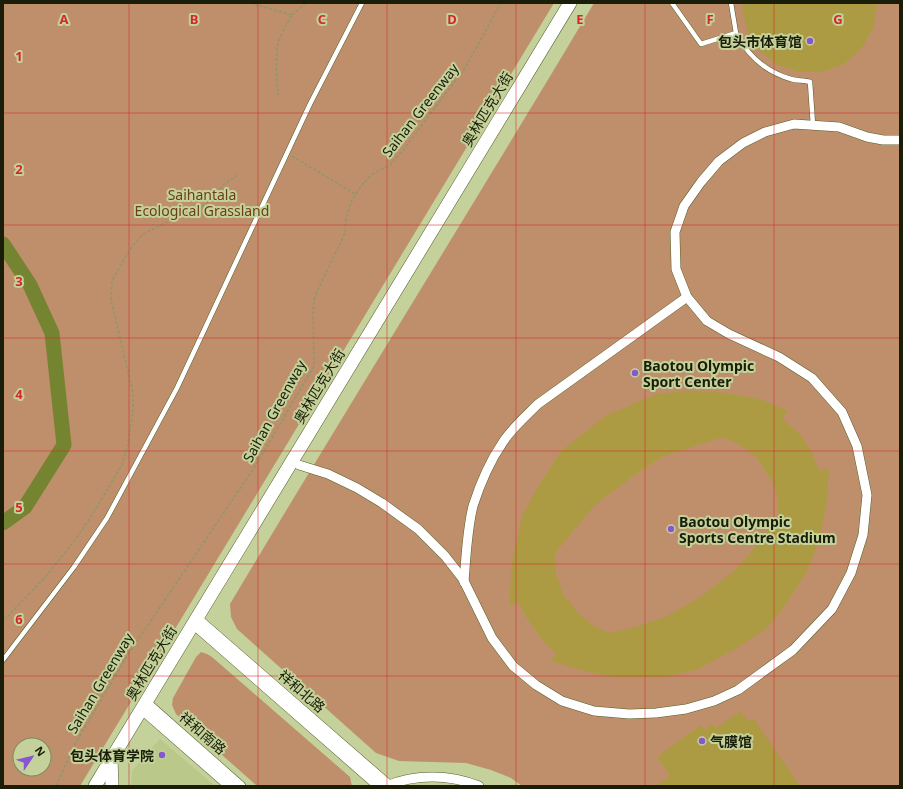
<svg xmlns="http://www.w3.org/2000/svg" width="903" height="789" font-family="'Noto Sans','Noto Sans SC',sans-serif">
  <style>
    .built { fill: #bac88a }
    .green { fill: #bf8f6b; fill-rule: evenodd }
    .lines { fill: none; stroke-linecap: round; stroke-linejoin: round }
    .river { stroke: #758430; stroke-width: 15 }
    .building { fill: #ac9b43; fill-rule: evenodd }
    .lane-casing { stroke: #545e2b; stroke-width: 5.5 }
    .street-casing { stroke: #545e2b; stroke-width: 10 }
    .secondary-casing { stroke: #545e2b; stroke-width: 14 }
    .path { stroke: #8d976b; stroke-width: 1.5; stroke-dasharray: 3 2; stroke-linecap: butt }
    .lane { stroke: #fff; stroke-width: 4.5 }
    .street { stroke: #fff; stroke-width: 9 }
    .secondary { stroke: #fff; stroke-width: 13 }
    .grid { fill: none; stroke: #d62828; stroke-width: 1; stroke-opacity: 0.55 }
    .poi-dot { fill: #8757d0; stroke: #c4d19a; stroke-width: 1.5 }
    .labels { text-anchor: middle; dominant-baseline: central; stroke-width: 4; stroke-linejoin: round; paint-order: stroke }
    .poi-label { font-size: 14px; font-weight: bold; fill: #1a1e09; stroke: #c4d19a; text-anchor: start }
    .street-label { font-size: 14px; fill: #1a1e09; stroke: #c4d19a }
    .park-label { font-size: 14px; fill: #6c3e14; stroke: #c4d19a }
    .grid-label { font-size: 13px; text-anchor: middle; font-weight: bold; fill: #d62828; stroke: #c4d19a; stroke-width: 4; stroke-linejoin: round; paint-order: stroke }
  </style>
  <rect width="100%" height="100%" fill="#c4d19a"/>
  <path class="built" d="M 160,739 L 215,786 L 131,786 L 132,771 Z"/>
  <g class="green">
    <path d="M 3,3 L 554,3 L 80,786 L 3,786 ZM 20,745 L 44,745 L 44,769 L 20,769 Z"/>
    <path d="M 594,3 L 900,3 L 900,786 L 522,786 L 511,778 L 491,770 L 466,763 L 399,761 L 376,753 L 237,629 L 231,617 L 230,604 C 350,403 474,204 594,3 Z"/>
    <path d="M 201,652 L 207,654 L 212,657 L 350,777 L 352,786 L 257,786 L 176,714 L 172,705 L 173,698 L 196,657 Z"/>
  </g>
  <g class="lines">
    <path class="river" d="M 3,244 L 30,285 L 52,333 L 64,445 L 25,507 L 3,523"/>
  </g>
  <g class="building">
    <path d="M 743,3 L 876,3 L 877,6 L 873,29 L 861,49 L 844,64 L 822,72 L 799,72 L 777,65 L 759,50 L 748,32 L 742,11 Z"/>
    <path d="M 686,391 L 719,392 L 760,399 L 788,411 L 782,419 L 800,434 L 812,453 L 819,471 L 829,469 L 827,501 L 819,542 L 806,573 L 787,603 L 766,629 L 735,649 L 696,670 L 660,678 L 619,678 L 588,672 L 551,661 L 556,653 L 543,641 L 528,620 L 518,602 L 509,606 L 512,562 L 522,516 L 539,485 L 561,451 L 607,415 L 657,394 ZM 723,437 L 740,445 L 756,457 L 772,481 L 778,499 L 778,517 L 760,542 L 733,572 L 699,598 L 665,617 L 635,627 L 611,633 L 595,627 L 578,613 L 563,594 L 556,574 L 555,553 L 594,506 L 629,479 L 662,457 Z"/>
    <path d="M 741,711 L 748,721 L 753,718 L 800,786 L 656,786 L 670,776 L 657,757 L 701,725 L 704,730 L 713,724 L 716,728 Z"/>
  </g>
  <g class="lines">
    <defs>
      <g id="lane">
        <path d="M 672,3 L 701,44 L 736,33 L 731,3"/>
        <path d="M 736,33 C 748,56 766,72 791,79 C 797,81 804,80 810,82 L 813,125"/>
        <path d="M 3,660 L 74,567 L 107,518 L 177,388 L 310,104 L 362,3"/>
      </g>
      <g id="street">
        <path d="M 299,465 L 328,474 L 357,488 L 382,503 L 418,529 L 445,556 L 463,579 L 492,638 L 513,666 L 536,685 L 562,701 L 594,711 L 629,714 L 656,713 L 686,709 L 714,701 L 738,690 L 793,650 L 832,609 L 851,573 L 863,535 L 867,495 L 857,446 L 842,412 L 812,378 L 779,357 L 729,334 L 707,321 L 687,297 L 676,269 L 675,232 L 684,206 L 701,182 L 719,161 L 743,143 L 765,132 L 794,124 L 839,127 L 867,137 L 883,140 L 900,140"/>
        <path d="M 464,582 C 466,557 467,530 473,506 C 480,484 490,461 503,442 C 512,428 526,416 538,404 L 687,297"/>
        <path d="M 197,618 L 389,785"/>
        <path d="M 193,624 L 378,786"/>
        <path d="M 146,702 L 241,786"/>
        <path d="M 141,709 L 229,786"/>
        <path d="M 386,786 C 415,774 449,774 479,786"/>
      </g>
      <g id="secondary">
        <path d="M 111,759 L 112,786"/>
        <path d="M 95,786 L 570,3"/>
      </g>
    </defs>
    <use href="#lane" class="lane-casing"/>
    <use href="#street" class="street-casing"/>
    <use href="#secondary" class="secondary-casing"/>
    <g class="path">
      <path d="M 250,3 L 292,15 C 287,24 281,33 278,44 C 275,60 277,79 278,95"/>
      <path d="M 292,15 L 306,3"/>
      <path d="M 292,156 L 355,194"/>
      <path d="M 3,619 L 8,616 L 47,575 L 75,540 L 89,520 L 122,465 L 128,444 L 133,410 L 133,392 L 111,300 L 112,281 L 119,268 L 131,248 L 142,235 L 163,224 L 201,208 L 211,200 L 223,185 L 238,175"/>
      <path d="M 56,786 L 74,746 L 127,656 L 256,465 L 314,366 L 313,311 L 315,296 L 345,233 L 346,218 L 351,202 L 361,186 L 371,175 L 390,165 L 404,149 L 465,68 L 501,3"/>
    </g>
    <use href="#lane" class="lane"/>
    <use href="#street" class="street"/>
    <use href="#secondary" class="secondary"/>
  </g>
  <path class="grid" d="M 129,3 L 129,786M 258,3 L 258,786M 387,3 L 387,786M 516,3 L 516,786M 645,3 L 645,786M 774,3 L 774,786M 3,113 L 900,113M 3,225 L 900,225M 3,338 L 900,338M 3,451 L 900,451M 3,564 L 900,564M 3,676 L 900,676"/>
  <g class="poi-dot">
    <circle cx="810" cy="41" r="4"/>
    <circle cx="635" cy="373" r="4"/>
    <circle cx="671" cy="529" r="4"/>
    <circle cx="702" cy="741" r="4"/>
    <circle cx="162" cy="755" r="4"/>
  </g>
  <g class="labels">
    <g class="poi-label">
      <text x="802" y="41" text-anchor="end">包头市体育馆</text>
      <text x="643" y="365">Baotou Olympic<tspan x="643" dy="16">Sport Center</tspan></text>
      <text x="679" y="521">Baotou Olympic<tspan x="679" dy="16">Sports Centre Stadium</tspan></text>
      <text x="710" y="741">气膜馆</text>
      <text x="154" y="755" text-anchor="end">包头体育学院</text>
    </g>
    <g class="street-label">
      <text transform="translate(487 109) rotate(-59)">奥林匹克大街</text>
      <text transform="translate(420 110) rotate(-52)">Saihan Greenway</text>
      <text transform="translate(319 386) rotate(-59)">奥林匹克大街</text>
      <text transform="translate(274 411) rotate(-61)">Saihan Greenway</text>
      <text transform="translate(151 663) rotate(-59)">奥林匹克大街</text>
      <text transform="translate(100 683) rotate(-59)">Saihan Greenway</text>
      <text transform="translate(302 691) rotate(41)">祥和北路</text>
      <text transform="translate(203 733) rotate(41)">祥和南路</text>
    </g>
    <g class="park-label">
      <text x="202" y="194">Saihantala<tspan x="202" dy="16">Ecological Grassland</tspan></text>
    </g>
  </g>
  <g class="grid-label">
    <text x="64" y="24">A</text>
    <text x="194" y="24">B</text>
    <text x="322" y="24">C</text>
    <text x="452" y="24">D</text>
    <text x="580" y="24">E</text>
    <text x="710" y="24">F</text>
    <text x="838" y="24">G</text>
    <text x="19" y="61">1</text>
    <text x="19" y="174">2</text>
    <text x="19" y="286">3</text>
    <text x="19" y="399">4</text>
    <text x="19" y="512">5</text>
    <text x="19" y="624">6</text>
  </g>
  <rect width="903" height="789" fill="none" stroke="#1a1e09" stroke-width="8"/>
  <g transform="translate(32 757) rotate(55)"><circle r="19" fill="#c4d19a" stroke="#808960"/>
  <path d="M0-3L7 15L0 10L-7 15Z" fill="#8757d0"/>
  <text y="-6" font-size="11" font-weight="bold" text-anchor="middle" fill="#1a1e09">N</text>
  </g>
</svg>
